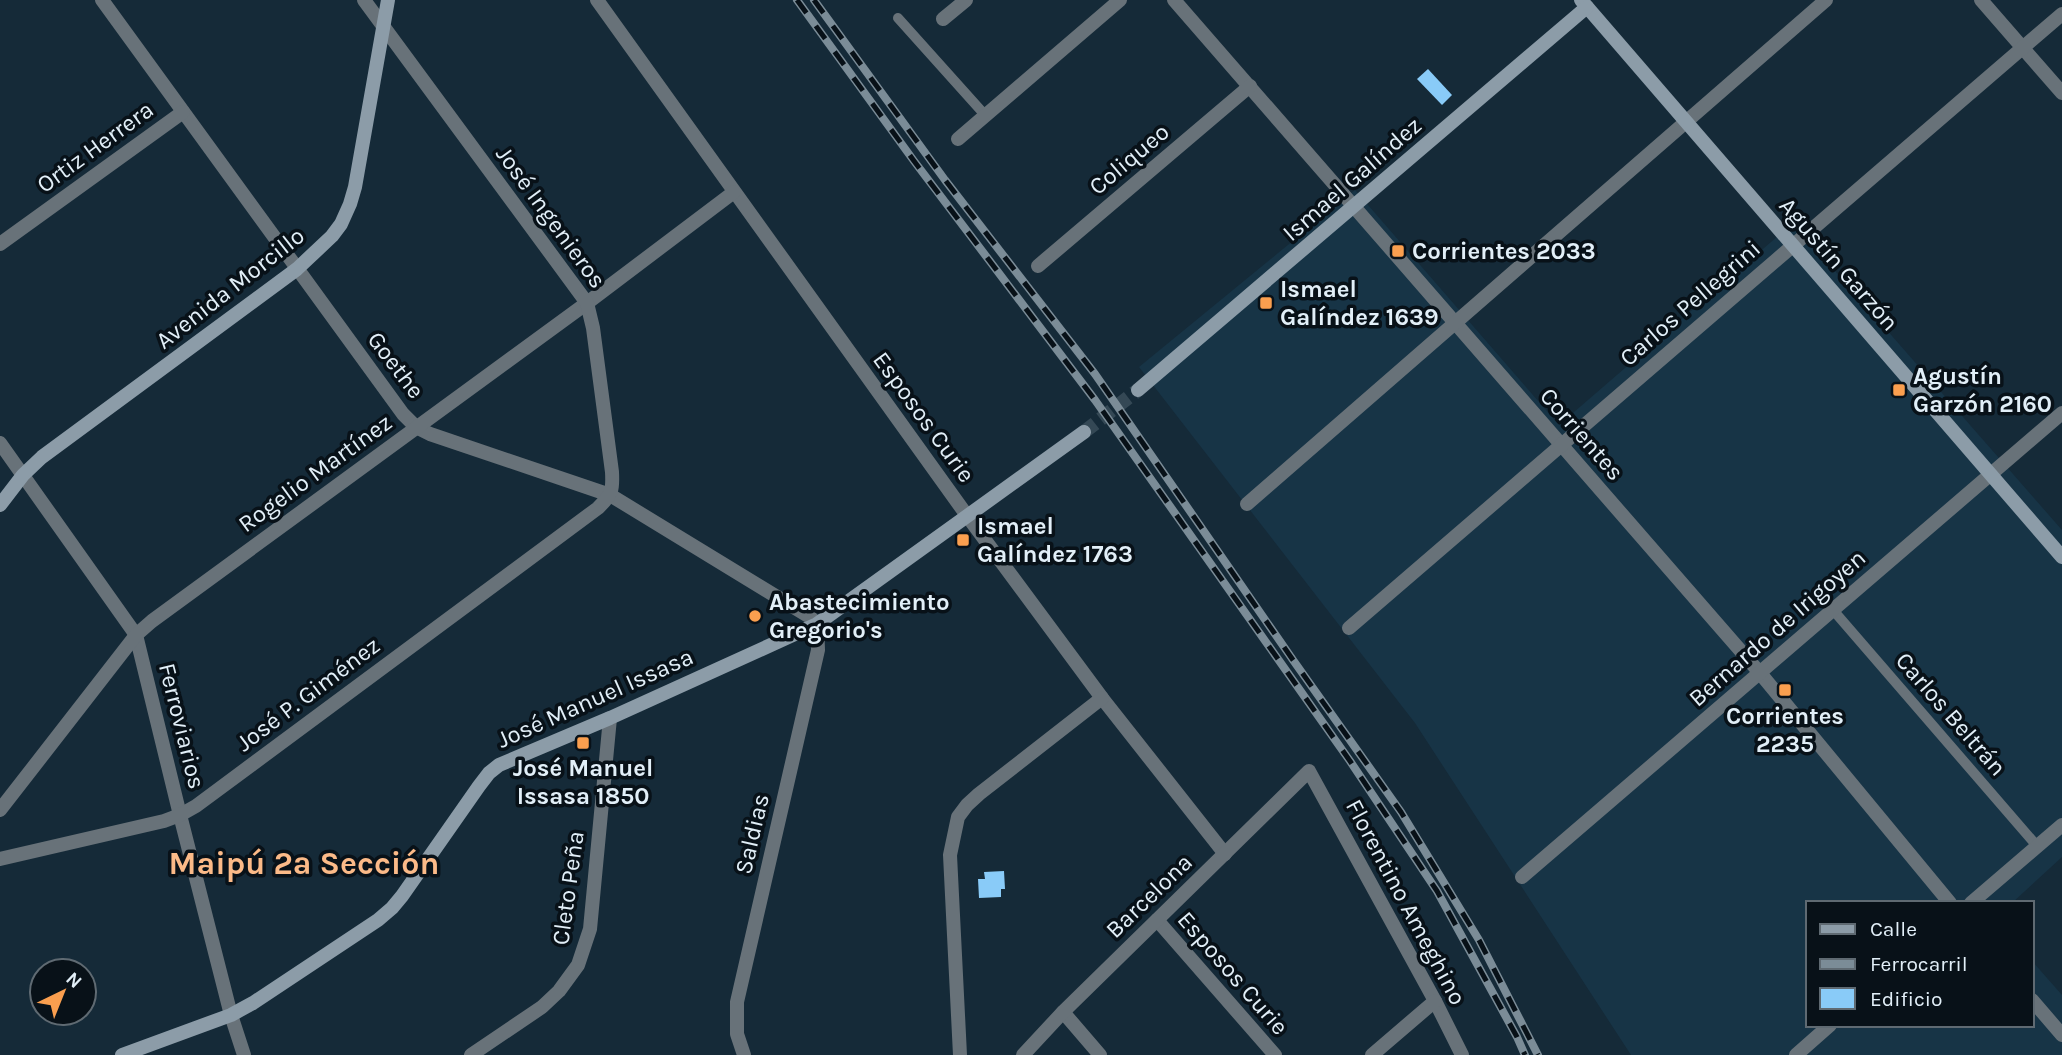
<svg xmlns="http://www.w3.org/2000/svg" width="2062" height="1055" font-family="Karla,sans-serif">
  <style>
    .built { fill: #173446 }
    .building { fill: #89cbf8 }
    .lines { fill: none; stroke-linecap: round; stroke-linejoin: round }
    .secondary-tunnel { stroke: #344855; stroke-width: 14; stroke-dasharray: 14 7; stroke-linecap: butt }
    .lane { stroke: #687279; stroke-width: 10 }
    .street { stroke: #687279; stroke-width: 14 }
    .secondary { stroke: #8c9ca8; stroke-width: 14 }
    .rail-casing { stroke: #7b8c97; stroke-width: 8 }
    .rail { stroke: #081118; stroke-width: 5; stroke-dasharray: 16; stroke-linecap: butt }
    .poi-dot { fill: #fa9f4f; stroke: #081118; stroke-width: 2.5 }
    .labels { text-anchor: middle; dominant-baseline: central; stroke-width: 7; stroke-linejoin: round; paint-order: stroke }
    .street-label { font-size: 24px; fill: #e2eff8; stroke: #081118 }
    .poi-label { font-size: 24px; font-weight: bold; fill: #e2eff8; stroke: #081118; text-anchor: start }
    .district-label { font-size: 32px; font-weight: bold; fill: #fbba88; stroke: #081118 }
  </style>
  <rect width="100%" height="100%" fill="#152a38"/>
  <path class="built" d="M 1355,190 L 1559,425 L 1793,223 L 2062,530 L 2062,857 L 2012,903 L 1808,903 L 1808,1025 L 2032,1025 L 2032,961 L 2062,995 L 2062,1055 L 1631,1055 L 1415,723 L 1139,367 Z"/>
  <g class="building">
    <path d="M 1428,69 L 1452,95 L 1442,105 L 1417,79 Z"/>
    <path d="M 1004,871 L 1005,889 L 1001,889 L 1001,897 L 979,898 L 978,879 L 985,879 L 984,872 Z"/>
  </g>
  <g class="lines">
    <path class="secondary-tunnel" d="M 1084,432 L 1138,390"/>
    <g class="lane">
      <path d="M 898,18 L 985,115"/>
      <path d="M 1833,610 L 2037,846"/>
    </g>
    <g class="street">
      <path d="M 102,0 L 403,414 L 416,427 L 430,434 L 610,495 L 810,617 L 817,624 L 818,650 L 737,1002 L 737,1034 L 744,1055"/>
      <path d="M 597,0 L 968,517 L 1102,698 L 1225,854"/>
      <path d="M 1174,0 L 1760,673 L 1950,903"/>
      <path d="M 1981,0 L 2062,93"/>
      <path d="M 943,19 L 966,0"/>
      <path d="M 958,139 L 1120,0"/>
      <path d="M 0,244 L 183,112"/>
      <path d="M 1038,266 L 1250,86"/>
      <path d="M 0,443 L 136,635 L 180,815 L 231,1015 L 244,1055"/>
      <path d="M 1247,504 L 1826,0"/>
      <path d="M 1349,628 L 2062,14"/>
      <path d="M 0,810 L 136,635 L 152,621 L 587,303 L 734,192"/>
      <path d="M 0,859 L 164,821 L 180,815 L 196,806 L 598,508 C 612,494 613,491 612,472 L 593,328 L 587,303 L 364,0"/>
      <path d="M 1522,877 L 2062,413"/>
      <path d="M 1971,903 L 2062,825"/>
      <path d="M 1157,920 L 1275,1055"/>
      <path d="M 2032,1000 L 2062,1035"/>
      <path d="M 1063,1012 L 1100,1055"/>
      <path d="M 471,1055 L 542,1007 L 559,991 L 578,965 L 590,929 L 610,718"/>
      <path d="M 960,1055 L 950,855 L 958,817 L 967,805 L 979,794 L 1102,698"/>
      <path d="M 1023,1055 L 1063,1012 L 1309,771 L 1435,1001 L 1462,1055"/>
      <path d="M 1372,1055 L 1435,1001"/>
      <path d="M 1796,1055 L 1830,1025"/>
    </g>
    <g class="secondary">
      <path d="M 1581,0 L 2062,557"/>
      <path d="M 1138,390 L 1587,7"/>
      <path d="M 0,505 L 23,475 L 42,457 L 297,269 L 332,236 L 341,224 L 350,204 L 355,187 L 388,0"/>
      <path d="M 122,1055 L 231,1015 L 253,1003 L 378,920 L 392,908 L 402,896 L 479,786 L 489,773 L 499,765 L 610,718 L 817,624 L 1084,432"/>
    </g>
    <defs>
      <g id="rail">
        <path d="M 797,0 L 914,161 L 1095,400 L 1350,761 L 1437,891 L 1517,1037 L 1525,1055"/>
        <path d="M 814,0 L 945,180 L 1095,374 L 1293,660 L 1401,812 L 1479,940 L 1538,1055"/>
      </g>
    </defs>
    <use href="#rail" class="rail-casing"/>
    <use href="#rail" class="rail"/>
  </g>
  <g class="poi-dot">
    <rect x="1391" y="244" width="14" height="14" rx="3.5"/>
    <rect x="1259" y="296" width="14" height="14" rx="3.5"/>
    <rect x="1892" y="383" width="14" height="14" rx="3.5"/>
    <rect x="956" y="533" width="14" height="14" rx="3.5"/>
    <circle cx="755" cy="616" r="7"/>
    <rect x="1778" y="683" width="14" height="14" rx="3.5"/>
    <rect x="576" y="736" width="14" height="14" rx="3.5"/>
  </g>
  <g class="labels">
    <g class="street-label">
      <text transform="translate(95 147) rotate(-36)">Ortiz Herrera</text>
      <text transform="translate(1129 159) rotate(-40)">Coliqueo</text>
      <text transform="translate(1352 179) rotate(-41)">Ismael Galíndez</text>
      <text transform="translate(551 217) rotate(54)">José Ingenieros</text>
      <text transform="translate(1839 264) rotate(49)">Agustín Garzón</text>
      <text transform="translate(230 288) rotate(-38)">Avenida Morcillo</text>
      <text transform="translate(1690 303) rotate(-41)">Carlos Pellegrini</text>
      <text transform="translate(396 365) rotate(53)">Goethe</text>
      <text transform="translate(924 417) rotate(54)">Esposos Curie</text>
      <text transform="translate(1582 434) rotate(49)">Corrientes</text>
      <text transform="translate(315 473) rotate(-36)">Rogelio Martínez</text>
      <text transform="translate(1777 628) rotate(-41)">Bernardo de Irigoyen</text>
      <text transform="translate(308 694) rotate(-37)">José P. Giménez</text>
      <text transform="translate(595 698) rotate(-24)">José Manuel Issasa</text>
      <text transform="translate(1951 714) rotate(49)">Carlos Beltrán</text>
      <text transform="translate(182 726) rotate(76)">Ferroviarios</text>
      <text transform="translate(752 834) rotate(-77)">Saldias</text>
      <text transform="translate(568 888) rotate(-82)">Cleto Peña</text>
      <text transform="translate(1149 896) rotate(-44)">Barcelona</text>
      <text transform="translate(1406 902) rotate(62)">Florentino Ameghino</text>
      <text transform="translate(1233 973) rotate(49)">Esposos Curie</text>
    </g>
    <g class="poi-label">
      <text x="1412" y="251">Corrientes 2033</text>
      <text x="1280" y="289">Ismael<tspan x="1280" dy="28">Galíndez 1639</tspan></text>
      <text x="1913" y="376">Agustín<tspan x="1913" dy="28">Garzón 2160</tspan></text>
      <text x="977" y="526">Ismael<tspan x="977" dy="28">Galíndez 1763</tspan></text>
      <text x="769" y="602">Abastecimiento<tspan x="769" dy="28">Gregorio's</tspan></text>
      <text x="1785" y="716" text-anchor="middle">Corrientes<tspan x="1785" dy="28">2235</tspan></text>
      <text x="583" y="768" text-anchor="middle">José Manuel<tspan x="583" dy="28">Issasa 1850</tspan></text>
    </g>
    <g class="district-label">
      <text x="304" y="863">Maipú 2ª Sección</text>
    </g>
  </g>
  <rect x="1806" y="901" width="228" height="126" fill="#081118" stroke="#5f6a72" stroke-width="2"/>
  <rect x="1820" y="924" width="35" height="10" fill="#8c9ca8" stroke="#5f6a72" stroke-width="2"/>
  <text x="1870" y="936" font-size="21" fill="#e2eff8">Calle</text>
  <rect x="1820" y="959" width="35" height="10" fill="#7b8c97" stroke="#5f6a72" stroke-width="2"/>
  <text x="1870" y="971" font-size="21" fill="#e2eff8">Ferrocarril</text>
  <rect x="1820" y="988" width="35" height="21" fill="#89cbf8" stroke="#5f6a72" stroke-width="2"/>
  <text x="1870" y="1006" font-size="21" fill="#e2eff8">Edificio</text>
  <g transform="translate(63 992) rotate(43)"><circle r="33" fill="#081118" stroke="#5f6a72" stroke-width="2"/>
  <path d="M0-5L12 26L0 18L-12 26Z" fill="#fa9f4f"/>
  <text y="-10" font-size="19" font-weight="bold" text-anchor="middle" fill="#e2eff8">N</text>
  </g>
</svg>
